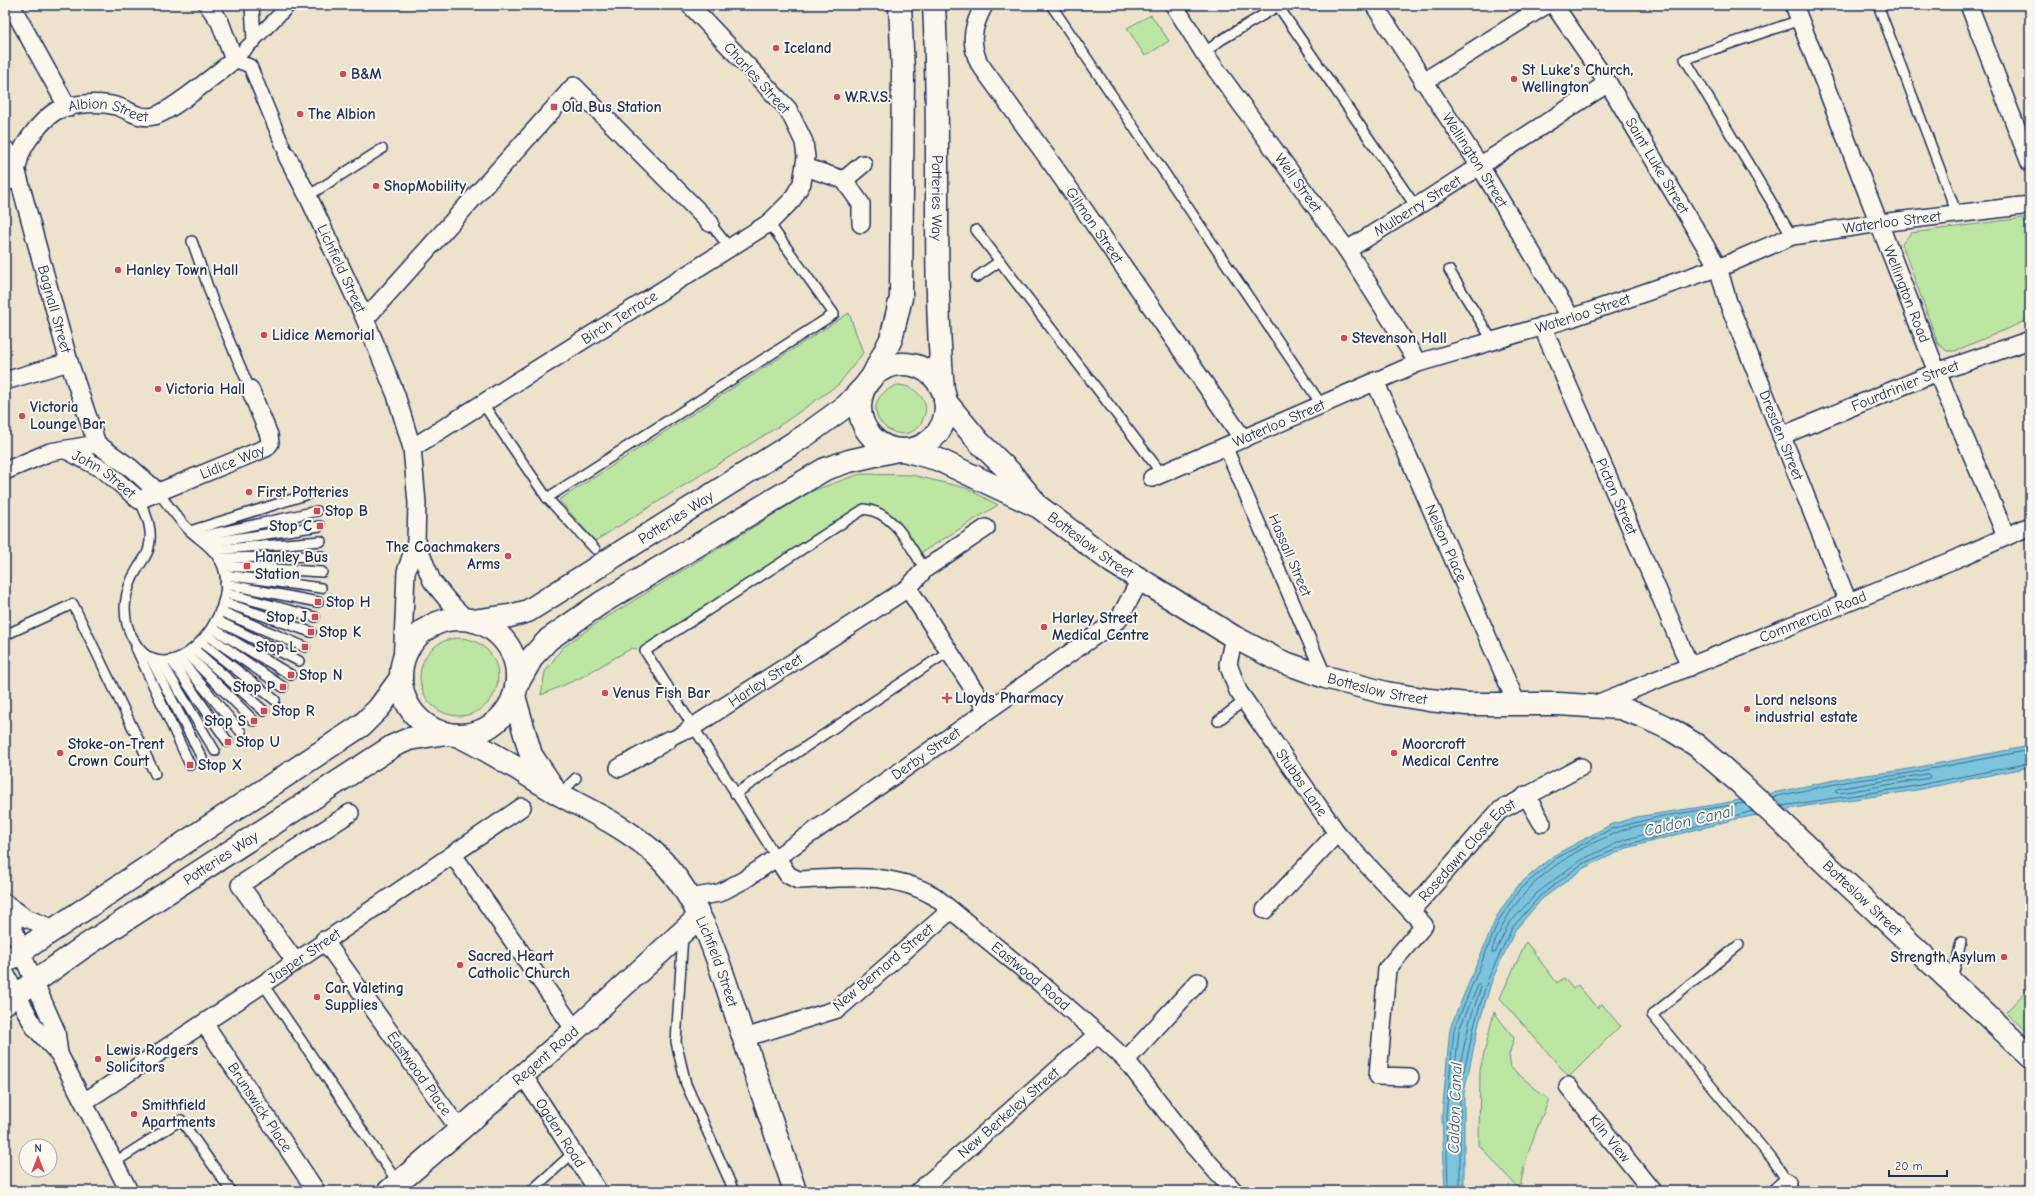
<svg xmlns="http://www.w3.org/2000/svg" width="2035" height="1196" font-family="'Comic Neue',sans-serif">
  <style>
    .green { fill: #bde6a2; stroke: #6c8a80 }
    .water { fill: #7bc4db; stroke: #5588a9 }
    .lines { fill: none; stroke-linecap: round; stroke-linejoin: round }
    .shore { stroke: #416b90; stroke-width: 1 }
    .service-casing { stroke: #1b2f5e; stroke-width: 12 }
    .pedestrian-casing { stroke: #1b2f5e; stroke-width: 16 }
    .minor-casing { stroke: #1b2f5e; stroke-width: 20 }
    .tertiary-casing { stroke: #1b2f5e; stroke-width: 25 }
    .primary-casing { stroke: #1b2f5e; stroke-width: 25 }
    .trunk-casing { stroke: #1b2f5e; stroke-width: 25 }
    .service { stroke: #fbf7ec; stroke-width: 9 }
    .pedestrian { stroke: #fbf7ec; stroke-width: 13 }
    .minor { stroke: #fbf7ec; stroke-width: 17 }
    .tertiary { stroke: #fbf7ec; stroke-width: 22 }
    .primary { stroke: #fbf7ec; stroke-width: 22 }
    .trunk { stroke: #fbf7ec; stroke-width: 22 }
    .poi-dot { fill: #d1495b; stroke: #fbf7ec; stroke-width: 1.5 }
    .labels { text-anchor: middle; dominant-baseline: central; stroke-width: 4; stroke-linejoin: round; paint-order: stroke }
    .poi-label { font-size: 15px; font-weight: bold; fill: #1b2f5e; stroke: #fbf7ec; text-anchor: start }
    .street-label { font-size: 15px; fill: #1b2f5e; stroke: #fbf7ec }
    .water-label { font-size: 16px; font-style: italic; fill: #33547d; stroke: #fbf7ec }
  </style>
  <rect width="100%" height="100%" fill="#ede2cc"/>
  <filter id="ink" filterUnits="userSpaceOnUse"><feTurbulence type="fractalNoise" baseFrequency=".025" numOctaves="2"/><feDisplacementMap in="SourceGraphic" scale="8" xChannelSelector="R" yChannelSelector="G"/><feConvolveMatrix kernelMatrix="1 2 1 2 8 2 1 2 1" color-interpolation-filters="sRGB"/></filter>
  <g filter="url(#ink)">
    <g class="green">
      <path d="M 1151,15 L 1169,41 L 1145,56 L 1127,28 Z"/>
      <path d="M 2030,217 L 2030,319 L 1955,351 L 1947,351 L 1938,344 L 1902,244 L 1911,233 Z"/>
      <path d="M 849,313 L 863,353 L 839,384 L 779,426 L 595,541 L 559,500 Z"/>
      <path d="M 897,385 C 913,385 931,399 924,417 C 907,461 843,407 897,385 Z"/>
      <path d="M 860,474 L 912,475 L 966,488 L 998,505 L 916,556 L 895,525 L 864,509 L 645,651 L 632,648 L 580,678 L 541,695 L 545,672 L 562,648 L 594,625 L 812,491 Z"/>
      <circle cx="459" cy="677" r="39"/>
      <path d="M 1526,942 L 1557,983 L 1564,978 L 1573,989 L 1578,985 L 1597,1008 L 1602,1004 L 1620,1026 L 1569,1077 L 1500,998 Z"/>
      <path d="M 2030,987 L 2030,1034 L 2006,1012 Z"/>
      <path d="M 1494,1012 L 1514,1038 L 1509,1055 L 1511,1068 L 1549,1100 C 1536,1130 1524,1158 1520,1190 L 1479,1145 L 1480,1070 Z"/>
    </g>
    <path class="water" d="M 2030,746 L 2030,767 L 1911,791 L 1806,806 L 1736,819 L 1627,848 L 1584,868 L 1542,899 L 1515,930 L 1492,980 L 1479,1023 L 1464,1093 L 1464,1191 L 1445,1191 L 1442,1116 L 1450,1028 L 1497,916 L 1516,887 L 1553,856 L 1610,825 L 1636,817 L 1720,804 L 1849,777 L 1898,771 Z"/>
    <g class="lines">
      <g class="shore">
        <path d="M 1928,774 L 1930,776 L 1929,778 L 1846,792 L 1837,793 L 1835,792 L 1837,789 Z"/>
        <path d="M 1773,797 L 1850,781 L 1899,775 L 2030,750"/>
        <path d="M 1782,806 L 1910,787 L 2030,763"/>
        <path d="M 1690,817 L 1692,819 L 1691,821 L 1624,840 L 1579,861 L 1536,894 L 1508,925 L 1495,953 L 1492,953 C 1492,946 1496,939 1499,933 C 1520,885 1565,854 1613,834 C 1637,823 1664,822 1690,817 Z"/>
        <path d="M 1479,984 L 1481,987 L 1470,1020 L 1459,1069 L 1457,1070 L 1455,1068 L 1459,1030 Z"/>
        <path d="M 1453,1110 L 1455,1111 L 1456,1130 L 1454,1131 L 1452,1130 L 1451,1116 Z"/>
        <path d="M 1448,1191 L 1446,1116 L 1454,1029 L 1500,918 L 1519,890 L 1555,859 L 1611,829 L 1658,817 L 1744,803"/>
        <path d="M 1460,1191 L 1460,1093 L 1464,1071 L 1475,1022 L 1488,979 L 1512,928 L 1540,896 L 1582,864 L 1626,845 L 1753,811"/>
      </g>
      <defs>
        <g id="service">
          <path d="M 1051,5 L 1321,404"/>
          <path d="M 1878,5 L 1957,214"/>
          <path d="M 1278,6 L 1416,207"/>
          <path d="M 1204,53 L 1221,40 L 1280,5"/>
          <path d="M 308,196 L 382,149"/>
          <path d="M 710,223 L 729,247"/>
          <path d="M 976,230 L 1162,474"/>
          <path d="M 1792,236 L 1685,59 L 1800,20"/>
          <path d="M 192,241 L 215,307 L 250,389"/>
          <path d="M 1449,270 L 1492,340"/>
          <path d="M 977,277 L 1000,261"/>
          <path d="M 483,404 L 547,498 L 595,549"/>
          <path d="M 547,498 L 834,314 L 769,223"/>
          <path d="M 139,500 C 147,515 153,530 149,547 C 148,555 142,561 138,568 C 124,590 120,616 133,639 C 166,701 241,617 223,567 C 217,550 202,542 189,530 C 177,518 168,505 158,492"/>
          <path d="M 190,531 L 312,493"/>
          <path d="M 198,537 L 317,511"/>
          <path d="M 206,543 L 320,526"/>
          <path d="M 212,550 L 321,541"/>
          <path d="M 218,558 L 322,556"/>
          <path d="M 223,566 L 322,572"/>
          <path d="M 225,575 L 321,588"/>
          <path d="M 225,584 L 318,602"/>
          <path d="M 225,593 L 315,617"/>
          <path d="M 223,602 L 311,632"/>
          <path d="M 220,611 L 305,647"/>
          <path d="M 216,620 L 299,661"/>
          <path d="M 212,628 L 291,675"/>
          <path d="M 5,635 L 73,604 L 155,774"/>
          <path d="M 207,635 L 283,687"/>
          <path d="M 201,642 L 275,700"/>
          <path d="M 136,648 L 190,765"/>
          <path d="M 194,649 L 264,711"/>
          <path d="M 187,654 L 254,721"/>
          <path d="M 150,657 L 202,758"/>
          <path d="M 179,658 L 241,732"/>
          <path d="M 171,660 L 228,742"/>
          <path d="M 161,661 L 215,751"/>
          <path d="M 1218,721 L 1245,700"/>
          <path d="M 560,794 L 576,778"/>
          <path d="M 735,794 L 949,651"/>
          <path d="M 777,858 L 645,651 L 864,509 C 895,512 909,546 925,569"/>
          <path d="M 683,935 L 676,1042 L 686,1084 L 734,1191"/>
          <path d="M 1739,945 L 1652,1015 L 1772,1159 L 1794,1191"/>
          <path d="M 1952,981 L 1961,942"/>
          <path d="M 263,984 L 398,1183"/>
          <path d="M 115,1162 L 181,1120 L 231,1191"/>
          <path d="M 531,1191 L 573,1153"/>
        </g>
        <g id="pedestrian">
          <path d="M 252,5 L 254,41"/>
          <path d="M 287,156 L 250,66 L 234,60 L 289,5"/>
          <path d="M 1225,446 L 1325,677"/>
          <path d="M 668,740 L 688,730"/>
        </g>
        <g id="minor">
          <path d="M 11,5 L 68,108"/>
          <path id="s1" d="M 984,5 C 973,26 969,41 979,63 L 1055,168 L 1243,439"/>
          <path id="s2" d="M 1174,5 L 1204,53 L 1347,250 L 1418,363"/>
          <path id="s3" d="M 1374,5 L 1480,166 L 1571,318"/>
          <path id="s4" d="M 1554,5 L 1608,83 L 1718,267 L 1728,302 L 1848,602"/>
          <path id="s5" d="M 1794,5 L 1937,372 L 2006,536"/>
          <path d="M 1969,5 L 2030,163"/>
          <path d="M 1423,82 L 1546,5"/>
          <path d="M 5,149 L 18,163"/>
          <path id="s6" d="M 287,156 L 308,196 L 365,319 L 396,395 L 412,448 L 417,503 L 416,542 L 406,572 L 402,666"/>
          <path d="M 805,167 L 844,180 L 861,204 L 861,224"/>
          <path id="s7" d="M 17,172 L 69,362 L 97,444"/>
          <path d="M 844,180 L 863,164"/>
          <path id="s8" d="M 5,183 C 19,177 16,165 21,153 C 26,140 44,118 56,111 C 73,103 101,101 119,107 C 132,112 139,119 154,116 C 171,112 217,73 234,60 L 220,22 L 208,5"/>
          <path id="s9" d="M 1347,250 L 1416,207 L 1608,83"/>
          <path d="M 365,319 L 574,86 L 710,223"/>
          <path id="s10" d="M 1542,326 L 1659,593 L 1690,667"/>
          <path d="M 5,381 L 69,362"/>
          <path id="s11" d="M 1375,381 L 1517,704"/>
          <path id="s12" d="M 1781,436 L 1937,372 L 2030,340"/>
          <path id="s13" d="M 412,448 L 769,223 L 792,200 L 802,183 L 806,157 L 804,142 L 788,109 L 690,5"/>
          <path id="s14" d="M 66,450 L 104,470 L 139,500 L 266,448 L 270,443 L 269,435 L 250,389"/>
          <path d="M 5,471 L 50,452 L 97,444 L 131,468 L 158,492"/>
          <path id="s15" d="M 1152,478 L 1418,363 L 1571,318 L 1728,264 L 1792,236 L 1880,223 L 2030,205"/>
          <path d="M 416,542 L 432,581 L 449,602 L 467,620"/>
          <path d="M 908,588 L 987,710"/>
          <path id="s16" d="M 1234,637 L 1228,664 L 1238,691 L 1337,833 L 1265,910"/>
          <path id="s17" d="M 1594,705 L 1963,556 L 2030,526"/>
          <path id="s18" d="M 688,730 L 908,588 L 925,569 L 986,528"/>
          <path d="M 619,768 L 668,740"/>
          <path d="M 1526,795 L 1542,823"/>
          <path d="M 1337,833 L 1424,925 L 1387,969 L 1378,1076 L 1410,1077"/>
          <path d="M 453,855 L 575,1030"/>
          <path id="s19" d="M 777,858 L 788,875 L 798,880 C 846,878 891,871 934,896 L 1040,983 L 1098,1034 L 1126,1060 L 1190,1142 L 1234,1191"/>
          <path id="s20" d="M 689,898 L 719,893 L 744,880 L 1119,619 L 1140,580"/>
          <path d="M 5,903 L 26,918 L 54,929"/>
          <path id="s21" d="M 1411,911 L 1499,811 L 1581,767"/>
          <path d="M 5,913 L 13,926 L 21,952 L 56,1031 L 59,1054"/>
          <path id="s22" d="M 324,940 L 459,1129"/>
          <path d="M 295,961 L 240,885 L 350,813"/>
          <path d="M 5,973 L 35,1028 L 59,1054 L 129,1191"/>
          <path id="s23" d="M 204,1023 L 316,1191"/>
          <path d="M 744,1038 L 838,1009 L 951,910"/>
          <path d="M 1126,1060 L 1198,982"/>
          <path id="s24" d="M 523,1075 L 598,1191"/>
          <path id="s25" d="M 1568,1086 L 1652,1191"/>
          <path id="s26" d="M 84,1102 L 263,984 L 522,807"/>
          <path id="s27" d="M 919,1191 L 1098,1034"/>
          <path d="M 1777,1191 L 1787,1182"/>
        </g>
        <g id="tertiary">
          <path d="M 945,401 L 979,442 L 1010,472 L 1034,501"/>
          <path id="s28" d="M 903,450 L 937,459 L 1039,507 L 1112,562 L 1234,637 L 1280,661 L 1325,677 L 1386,693 L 1429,700 L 1467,704 L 1559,704 L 1620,708 L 1642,716 L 1670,729 L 1696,745 L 1740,783 L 2030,1056"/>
          <path id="s29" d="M 389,1191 L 575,1030 L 699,917"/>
        </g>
        <g id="primary">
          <path d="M 5,962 L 362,725 L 379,708 L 401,678"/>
          <path id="s30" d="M 5,1003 L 82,948 L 393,746 L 409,739 L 446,733"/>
        </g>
        <g id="trunk">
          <path id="s31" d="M 934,5 C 941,133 932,262 943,390"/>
          <circle cx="903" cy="407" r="43"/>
          <path d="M 873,375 L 891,339 L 901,298 L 903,72 L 900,5"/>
          <circle cx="459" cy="677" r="58"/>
          <path id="s32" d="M 474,621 L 510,616 L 528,611 L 806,435 L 846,406 L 864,387"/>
          <path d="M 516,686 L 533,656 L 549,639 L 601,603 L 825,469 L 849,461 L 897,450"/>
          <path d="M 514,696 L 531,755 L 552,786"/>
          <path id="s33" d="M 457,735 C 493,752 525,774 559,794 C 590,811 623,826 650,849 C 704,896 722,974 744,1039 C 761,1090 778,1140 795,1191"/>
        </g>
      </defs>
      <use href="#service" class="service-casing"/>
      <use href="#pedestrian" class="pedestrian-casing"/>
      <use href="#minor" class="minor-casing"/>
      <use href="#tertiary" class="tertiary-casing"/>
      <use href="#primary" class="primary-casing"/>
      <use href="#trunk" class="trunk-casing"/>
      <use href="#service" class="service"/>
      <use href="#pedestrian" class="pedestrian"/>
      <use href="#minor" class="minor"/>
      <use href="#tertiary" class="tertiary"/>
      <use href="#primary" class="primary"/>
      <use href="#trunk" class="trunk"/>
    </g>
  </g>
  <g class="poi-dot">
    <circle cx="776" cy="48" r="4"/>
    <circle cx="343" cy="74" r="4"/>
    <circle cx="1514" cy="79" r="4"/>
    <circle cx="837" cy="97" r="4"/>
    <rect x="550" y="103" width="8" height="8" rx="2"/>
    <circle cx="300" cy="114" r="4"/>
    <circle cx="376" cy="186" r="4"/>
    <circle cx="118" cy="270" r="4"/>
    <circle cx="264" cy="335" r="4"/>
    <circle cx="1344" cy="338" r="4"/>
    <circle cx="158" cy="389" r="4"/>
    <circle cx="22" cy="416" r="4"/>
    <circle cx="249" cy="492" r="4"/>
    <rect x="313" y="507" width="8" height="8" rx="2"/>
    <rect x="316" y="522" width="8" height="8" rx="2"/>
    <circle cx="508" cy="556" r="4"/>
    <rect x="243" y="562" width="8" height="8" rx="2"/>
    <rect x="314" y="598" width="8" height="8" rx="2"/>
    <rect x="311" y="613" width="8" height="8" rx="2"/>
    <circle cx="1044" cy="627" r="4"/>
    <rect x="307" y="628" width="8" height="8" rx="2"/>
    <rect x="301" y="643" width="8" height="8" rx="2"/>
    <rect x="287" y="671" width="8" height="8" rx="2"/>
    <rect x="279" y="683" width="8" height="8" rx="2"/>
    <circle cx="605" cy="693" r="4"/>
    <path d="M945 692h4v4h4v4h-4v4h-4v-4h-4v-4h4z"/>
    <circle cx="1747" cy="709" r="4"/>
    <rect x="260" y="707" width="8" height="8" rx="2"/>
    <rect x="250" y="717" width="8" height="8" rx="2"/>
    <rect x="224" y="738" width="8" height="8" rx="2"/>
    <circle cx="60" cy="753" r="4"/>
    <circle cx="1394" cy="753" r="4"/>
    <rect x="186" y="761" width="8" height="8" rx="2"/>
    <circle cx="2004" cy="957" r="4"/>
    <circle cx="460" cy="965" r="4"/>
    <circle cx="317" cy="997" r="4"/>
    <circle cx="98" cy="1059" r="4"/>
    <circle cx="134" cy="1114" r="4"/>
  </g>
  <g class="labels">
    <g class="poi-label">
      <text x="784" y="48">Iceland</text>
      <text x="1522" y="70">St Luke's Church,<tspan x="1522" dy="17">Wellington</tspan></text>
      <text x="351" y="74">B&amp;M</text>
      <text x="845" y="97">W.R.V.S.</text>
      <text x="562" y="107">Old Bus Station</text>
      <text x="308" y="114">The Albion</text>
      <text x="384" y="186">ShopMobility</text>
      <text x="126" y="270">Hanley Town Hall</text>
      <text x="272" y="335">Lidice Memorial</text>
      <text x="1352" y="338">Stevenson Hall</text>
      <text x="166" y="389">Victoria Hall</text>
      <text x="30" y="407">Victoria<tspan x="30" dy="17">Lounge Bar</tspan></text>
      <text x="257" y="492">First Potteries</text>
      <text x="325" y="511">Stop B</text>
      <text x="312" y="526" text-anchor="end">Stop C</text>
      <text x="500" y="547" text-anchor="end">The Coachmakers<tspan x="500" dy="17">Arms</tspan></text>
      <text x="255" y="557">Hanley Bus<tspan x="255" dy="17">Station</tspan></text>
      <text x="326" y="602">Stop H</text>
      <text x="307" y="617" text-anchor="end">Stop J</text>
      <text x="1052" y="618">Harley Street<tspan x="1052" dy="17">Medical Centre</tspan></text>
      <text x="319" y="632">Stop K</text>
      <text x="297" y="647" text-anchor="end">Stop L</text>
      <text x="299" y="675">Stop N</text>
      <text x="275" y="687" text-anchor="end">Stop P</text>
      <text x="613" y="693">Venus Fish Bar</text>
      <text x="955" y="698">Lloyds Pharmacy</text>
      <text x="1755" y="700">Lord nelsons<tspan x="1755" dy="17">industrial estate</tspan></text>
      <text x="272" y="711">Stop R</text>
      <text x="246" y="721" text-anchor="end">Stop S</text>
      <text x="236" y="742">Stop U</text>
      <text x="68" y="744">Stoke-on-Trent<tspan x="68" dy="17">Crown Court</tspan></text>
      <text x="1402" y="744">Moorcroft<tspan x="1402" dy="17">Medical Centre</tspan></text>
      <text x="198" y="765">Stop X</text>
      <text x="468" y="956">Sacred Heart<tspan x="468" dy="17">Catholic Church</tspan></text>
      <text x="1996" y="957" text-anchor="end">Strength Asylum</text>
      <text x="325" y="988">Car Valeting<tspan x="325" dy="17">Supplies</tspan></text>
      <text x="106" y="1050">Lewis Rodgers<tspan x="106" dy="17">Solicitors</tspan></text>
      <text x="142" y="1105">Smithfield<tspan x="142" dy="17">Apartments</tspan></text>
    </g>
    <g class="street-label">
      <text transform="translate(757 78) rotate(48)">Charles Street</text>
      <text stroke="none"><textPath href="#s8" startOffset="145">Albion Street</textPath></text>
      <text stroke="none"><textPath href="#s3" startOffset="185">Wellington Street</textPath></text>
      <text stroke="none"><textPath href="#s4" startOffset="191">Saint Luke Street</textPath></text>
      <text stroke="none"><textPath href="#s2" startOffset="217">Well Street</textPath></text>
      <text stroke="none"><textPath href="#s31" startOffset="193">Potteries Way</textPath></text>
      <text stroke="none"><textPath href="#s9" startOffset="83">Mulberry Street</textPath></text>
      <text stroke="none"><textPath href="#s15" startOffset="786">Waterloo Street</textPath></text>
      <text stroke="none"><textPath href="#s1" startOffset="260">Gilman Street</textPath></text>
      <text stroke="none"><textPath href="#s6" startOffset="125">Lichfield Street</textPath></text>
      <text stroke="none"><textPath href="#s5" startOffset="310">Wellington Road</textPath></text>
      <text stroke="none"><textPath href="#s7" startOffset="142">Bagnall Street</textPath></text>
      <text stroke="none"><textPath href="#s15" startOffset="462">Waterloo Street</textPath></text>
      <text stroke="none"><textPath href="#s13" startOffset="245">Birch Terrace</textPath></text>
      <text stroke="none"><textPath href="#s12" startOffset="134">Fourdrinier Street</textPath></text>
      <text stroke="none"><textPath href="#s15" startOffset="138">Waterloo Street</textPath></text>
      <text stroke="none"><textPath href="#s4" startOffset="489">Dresden Street</textPath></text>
      <text stroke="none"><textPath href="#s14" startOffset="190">Lidice Way</textPath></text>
      <text stroke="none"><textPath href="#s14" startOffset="45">John Street</textPath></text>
      <text stroke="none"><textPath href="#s10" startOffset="186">Picton Street</textPath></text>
      <text stroke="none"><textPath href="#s32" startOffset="230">Potteries Way</textPath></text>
      <text stroke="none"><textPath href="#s11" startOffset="177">Nelson Place</textPath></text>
      <text stroke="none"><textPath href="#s28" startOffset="212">Botteslow Street</textPath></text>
      <text transform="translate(1290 555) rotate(67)">Hassall Street</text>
      <text stroke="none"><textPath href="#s17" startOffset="236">Commercial Road</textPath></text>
      <text stroke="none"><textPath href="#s18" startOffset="92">Harley Street</textPath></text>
      <text stroke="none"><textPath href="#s28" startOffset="536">Botteslow Street</textPath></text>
      <text stroke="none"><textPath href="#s20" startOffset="280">Derby Street</textPath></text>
      <text stroke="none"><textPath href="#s16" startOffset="168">Stubbs Lane</textPath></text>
      <text stroke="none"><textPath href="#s21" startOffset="83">Rosedawn Close East</textPath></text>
      <text stroke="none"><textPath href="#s30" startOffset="260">Potteries Way</textPath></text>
      <text stroke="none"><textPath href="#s28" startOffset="1091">Botteslow Street</textPath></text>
      <text stroke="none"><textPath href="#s26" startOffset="264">Jasper Street</textPath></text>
      <text stroke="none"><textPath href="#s33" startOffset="357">Lichfield Street</textPath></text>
      <text transform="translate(883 967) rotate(-40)">New Bernard Street</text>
      <text stroke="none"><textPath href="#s19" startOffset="296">Eastwood Road</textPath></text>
      <text stroke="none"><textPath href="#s29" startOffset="207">Regent Road</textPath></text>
      <text stroke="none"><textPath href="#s22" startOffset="164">Eastwood Place</textPath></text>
      <text stroke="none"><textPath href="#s23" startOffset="101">Brunswick Place</textPath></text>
      <text stroke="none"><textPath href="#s27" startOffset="119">New Berkeley Street</textPath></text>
      <text stroke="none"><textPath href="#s24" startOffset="69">Ogden Road</textPath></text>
      <text stroke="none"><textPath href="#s25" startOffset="67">Kiln View</textPath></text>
    </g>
    <g class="water-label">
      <text transform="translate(1689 821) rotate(-13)">Caldon Canal</text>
      <text transform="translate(1455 1108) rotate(-88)">Caldon Canal</text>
    </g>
  </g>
  <rect width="2035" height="1196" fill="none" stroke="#fbf7ec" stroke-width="20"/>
  <rect x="10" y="10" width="2015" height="1176" fill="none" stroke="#1b2f5e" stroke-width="1.5" filter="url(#ink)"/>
  <g transform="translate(38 1158)"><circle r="19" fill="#fbf7ec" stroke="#a1a7b3"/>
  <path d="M0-3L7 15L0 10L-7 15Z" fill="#d1495b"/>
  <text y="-6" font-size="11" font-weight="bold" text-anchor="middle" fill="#1b2f5e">N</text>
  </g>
  <path d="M1889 1170v6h58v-6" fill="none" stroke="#1b2f5e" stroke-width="2"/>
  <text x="1895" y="1170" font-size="12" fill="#1b2f5e" stroke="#fbf7ec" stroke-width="3" paint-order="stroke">20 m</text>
</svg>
